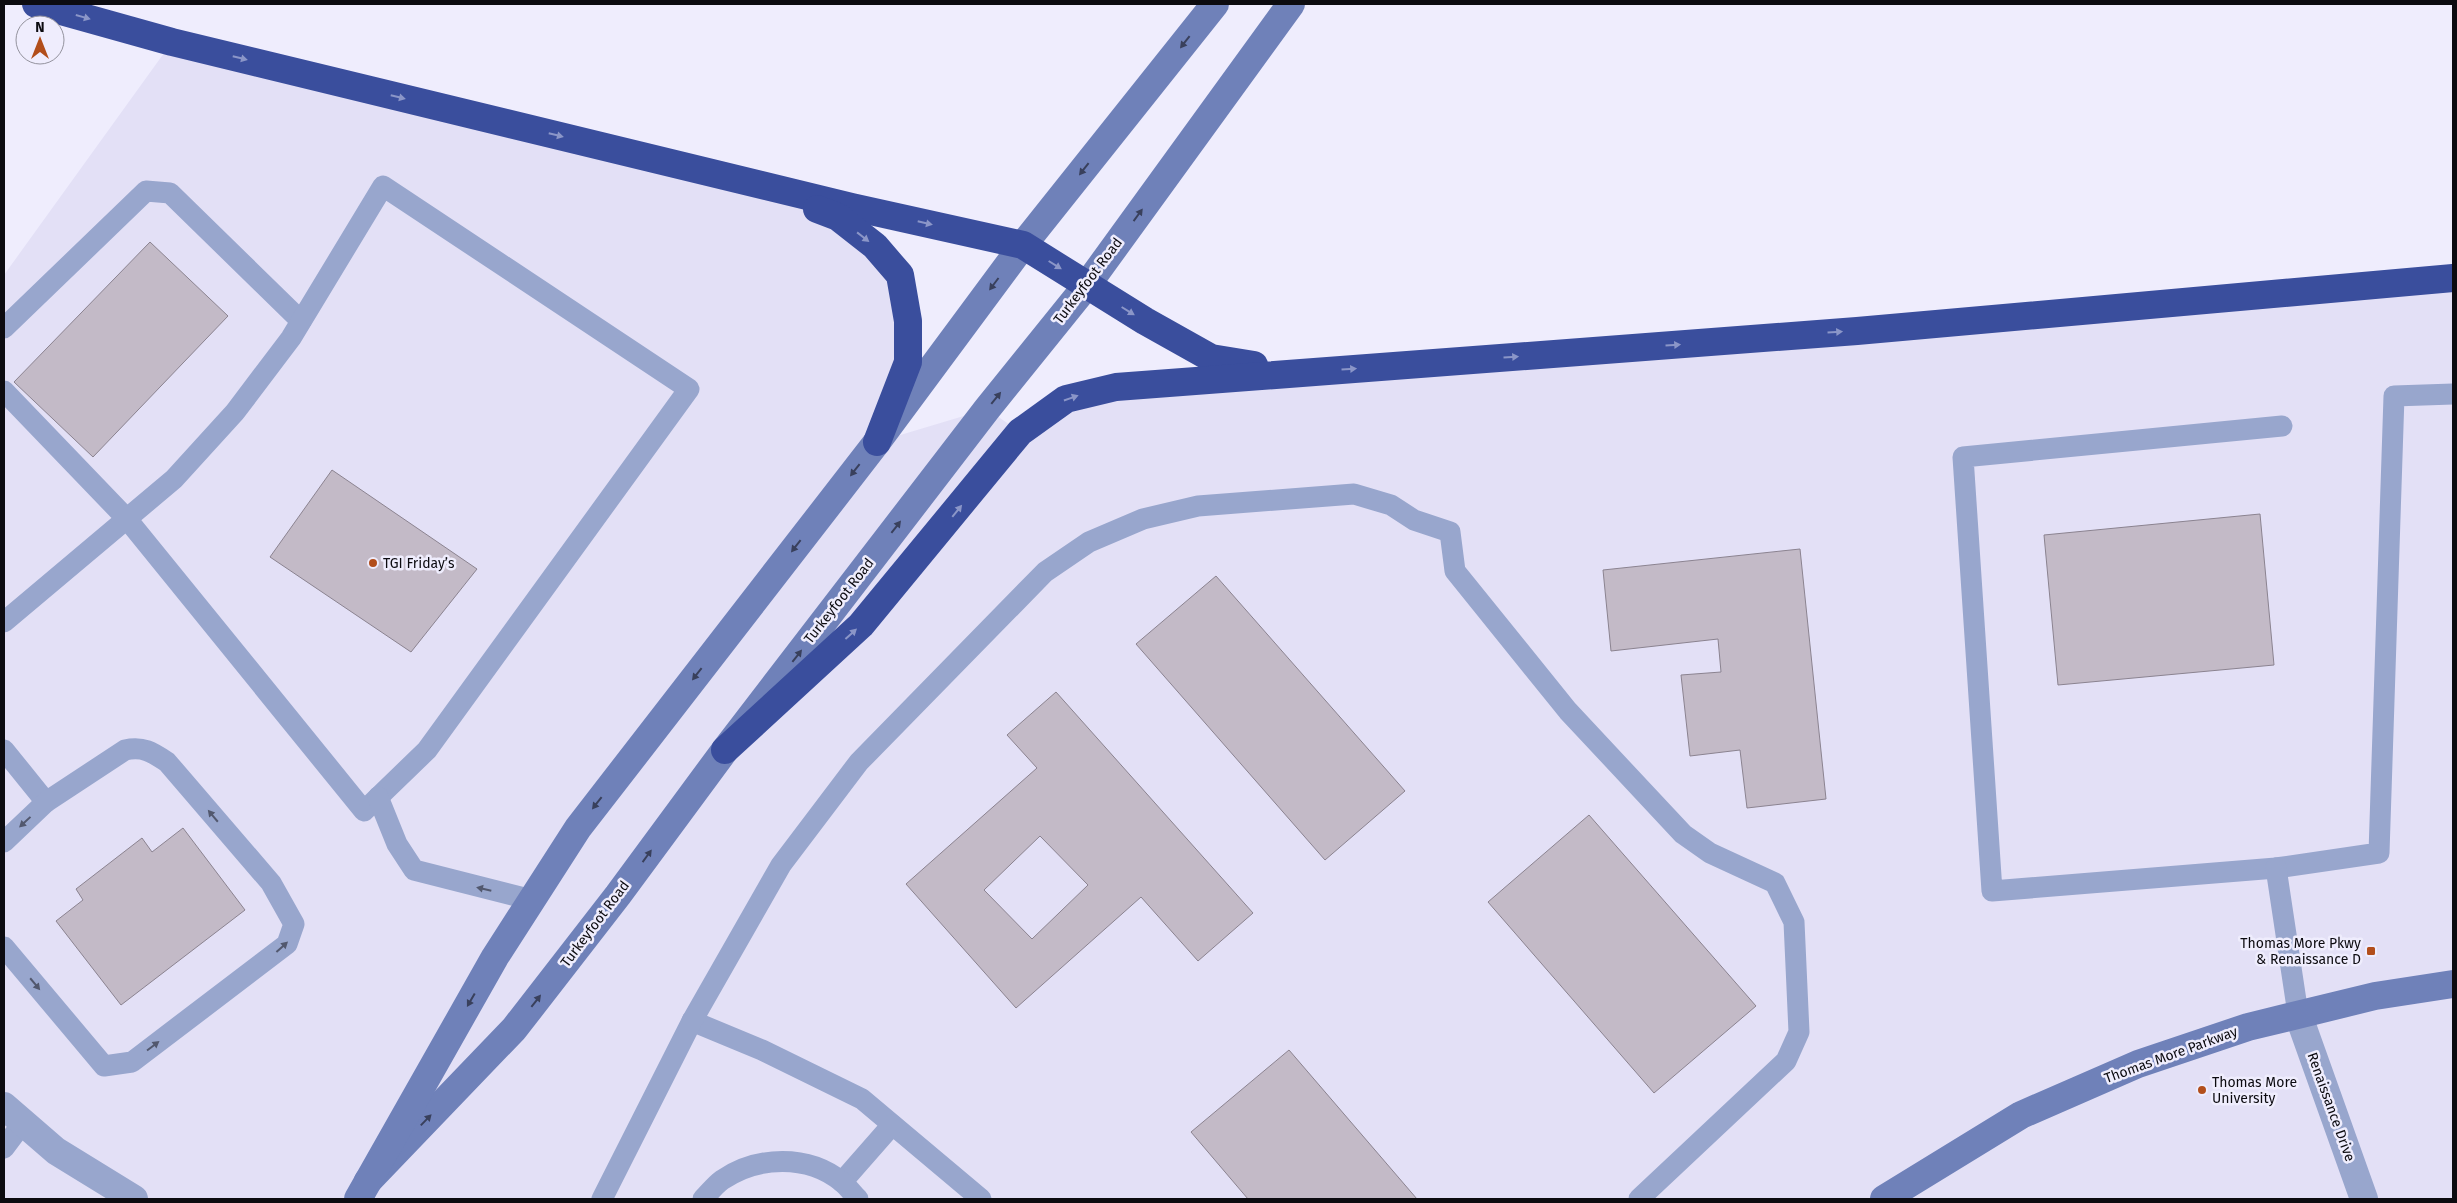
<svg xmlns="http://www.w3.org/2000/svg" width="2457" height="1203" font-family="'Fira Sans',sans-serif">
  <style>
    .built { fill: #e3e0f6 }
    .building { fill: #c3bac7; stroke: #8b8390; fill-rule: evenodd }
    .lines { fill: none; stroke-linecap: round; stroke-linejoin: round }
    .lane { stroke: #98a6cd; stroke-width: 21 }
    .street { stroke: #98a6cd; stroke-width: 28 }
    .secondary { stroke: #6f81b9; stroke-width: 28 }
    .highway { stroke: #3a4e9d; stroke-width: 28 }
    .oneway { fill: #8b96c8 }
    .oneway2 { fill: #39405c }
    .oneway3 { fill: #52586e }
    .poi-dot { fill: #b24e1b; stroke: #efedfd; stroke-width: 2 }
    .labels { text-anchor: middle; dominant-baseline: central; stroke-width: 5; stroke-linejoin: round; paint-order: stroke }
    .street-label { font-size: 14px; fill: #0c0b10; stroke: #efedfd }
    .poi-label { font-size: 14px; fill: #0c0b10; stroke: #efedfd; text-anchor: start }
  </style>
  <rect width="100%" height="100%" fill="#efedfd"/>
  <path class="built" d="M 172,42 L 758,184 L 875,246 L 908,321 L 877,442 L 987,409 L 1020,432 L 1066,399 L 2453,278 L 2453,1199 L 4,1199 L 4,275 Z"/>
  <g class="building">
    <path d="M 150,242 L 228,316 L 93,457 L 14,382 Z"/>
    <path d="M 332,470 L 477,569 L 411,652 L 270,557 Z"/>
    <path d="M 2260,514 L 2274,665 L 2058,685 L 2044,535 Z"/>
    <path d="M 1800,549 L 1826,799 L 1747,808 L 1740,750 L 1690,756 L 1681,675 L 1721,672 L 1718,639 L 1611,651 L 1603,570 Z"/>
    <path d="M 1216,576 L 1405,791 L 1325,860 L 1136,644 Z"/>
    <path d="M 1056,692 L 1253,913 L 1198,961 L 1141,897 L 1016,1008 L 906,884 L 1037,768 L 1007,735 ZM 1040,836 L 1088,885 L 1032,939 L 984,890 Z"/>
    <path d="M 1589,815 L 1756,1006 L 1654,1093 L 1488,902 Z"/>
    <path d="M 183,828 L 245,910 L 121,1005 L 56,921 L 83,900 L 76,889 L 142,838 L 152,852 Z"/>
    <path d="M 1289,1050 L 1417,1199 L 1248,1199 L 1191,1132 Z"/>
  </g>
  <g class="lines">
    <g class="lane">
      <path d="M 4,328 L 146,191 L 170,193 L 301,321"/>
      <path d="M 4,391 L 127,519 L 364,811 L 427,750 L 689,389 L 383,186 L 291,338 L 235,412 L 174,479 L 4,622"/>
      <path d="M 2282,426 L 1963,457 L 1992,891 L 2276,868 L 2379,853 L 2394,396 L 2453,394"/>
      <path d="M 4,750 L 46,802"/>
      <path d="M 378,797 L 397,844 L 414,870 L 532,900"/>
      <path d="M 4,842 L 46,802 L 125,750 C 143,746 152,752 167,762 L 271,883 L 294,924 L 287,944 L 132,1062 L 104,1066 L 4,947"/>
      <path d="M 2276,868 L 2298,1014"/>
      <path d="M 692,1021 L 762,1050 L 862,1099 L 981,1199"/>
      <path d="M 4,1148 L 22,1124"/>
      <path d="M 842,1182 L 892,1125"/>
      <path d="M 602,1199 L 692,1021 L 781,865 L 859,762 L 1045,572 L 1089,542 L 1143,519 L 1198,506 L 1354,494 L 1391,505 L 1414,520 L 1450,532 L 1455,571 L 1568,711 L 1683,834 L 1710,853 L 1775,883 L 1794,922 L 1799,1032 L 1786,1061 L 1639,1199"/>
      <path d="M 703,1199 C 709,1193 715,1185 722,1180 C 757,1156 808,1154 842,1182 C 848,1187 853,1194 858,1199"/>
    </g>
    <g class="street">
      <path d="M 2298,1014 L 2364,1199"/>
      <path d="M 4,1106 L 56,1151 L 134,1199"/>
    </g>
    <g class="secondary">
      <path d="M 368,1181 L 514,1029 L 618,895 L 725,750 L 987,409 L 1087,285 L 1291,4"/>
      <path d="M 358,1199 L 495,957 L 578,828 L 877,442 L 1023,245 L 1215,4"/>
      <path d="M 1884,1199 L 2021,1115 L 2138,1064 L 2248,1027 L 2375,996 L 2453,984"/>
    </g>
    <g class="highway">
      <path d="M 36,4 L 172,42 L 852,207 L 1023,245 L 1145,321 L 1211,358 L 1254,365"/>
      <path d="M 817,209 L 838,217 L 875,246 L 900,275 L 908,321 L 908,362 L 877,442"/>
      <path d="M 725,750 L 861,625 L 1020,432 L 1066,399 L 1116,387 L 1857,331 L 2453,278"/>
    </g>
  </g>
  <defs><path id="oneway-solid" d="M-6-.8H1V-3.2L6.5 0L1 3.2V.8H-6Z" transform="scale(1.25)"/></defs>
  <g class="oneway">
    <use href="#oneway-solid" transform="translate(83 17) rotate(16)"/>
    <use href="#oneway-solid" transform="translate(240 58) rotate(14)"/>
    <use href="#oneway-solid" transform="translate(398 97) rotate(14)"/>
    <use href="#oneway-solid" transform="translate(556 135) rotate(14)"/>
    <use href="#oneway-solid" transform="translate(925 223) rotate(13)"/>
    <use href="#oneway-solid" transform="translate(863 237) rotate(38)"/>
    <use href="#oneway-solid" transform="translate(1055 265) rotate(32)"/>
    <use href="#oneway-solid" transform="translate(1128 311) rotate(32)"/>
    <use href="#oneway-solid" transform="translate(1835 332) rotate(-4)"/>
    <use href="#oneway-solid" transform="translate(1673 345) rotate(-4)"/>
    <use href="#oneway-solid" transform="translate(1511 357) rotate(-4)"/>
    <use href="#oneway-solid" transform="translate(1349 369) rotate(-4)"/>
    <use href="#oneway-solid" transform="translate(1071 398) rotate(-19)"/>
    <use href="#oneway-solid" transform="translate(957 511) rotate(-51)"/>
    <use href="#oneway-solid" transform="translate(851 634) rotate(-42)"/>
  </g>
  <g class="oneway2">
    <use href="#oneway-solid" transform="translate(1185 42) rotate(128)"/>
    <use href="#oneway-solid" transform="translate(1084 169) rotate(128)"/>
    <use href="#oneway-solid" transform="translate(1138 215) rotate(-54)"/>
    <use href="#oneway-solid" transform="translate(994 284) rotate(127)"/>
    <use href="#oneway-solid" transform="translate(996 398) rotate(-51)"/>
    <use href="#oneway-solid" transform="translate(855 470) rotate(128)"/>
    <use href="#oneway-solid" transform="translate(896 527) rotate(-52)"/>
    <use href="#oneway-solid" transform="translate(796 546) rotate(128)"/>
    <use href="#oneway-solid" transform="translate(797 656) rotate(-52)"/>
    <use href="#oneway-solid" transform="translate(697 674) rotate(128)"/>
    <use href="#oneway-solid" transform="translate(597 803) rotate(128)"/>
    <use href="#oneway-solid" transform="translate(647 856) rotate(-54)"/>
    <use href="#oneway-solid" transform="translate(471 1000) rotate(120)"/>
    <use href="#oneway-solid" transform="translate(536 1001) rotate(-52)"/>
    <use href="#oneway-solid" transform="translate(426 1120) rotate(-46)"/>
  </g>
  <g class="oneway3">
    <use href="#oneway-solid" transform="translate(213 816) rotate(-130)"/>
    <use href="#oneway-solid" transform="translate(25 822) rotate(137)"/>
    <use href="#oneway-solid" transform="translate(484 889) rotate(-167)"/>
    <use href="#oneway-solid" transform="translate(282 947) rotate(-42)"/>
    <use href="#oneway-solid" transform="translate(35 984) rotate(50)"/>
    <use href="#oneway-solid" transform="translate(153 1046) rotate(-37)"/>
  </g>
  <g class="poi-dot">
    <circle cx="373" cy="563" r="5"/>
    <rect x="2366" y="946" width="10" height="10" rx="2.5"/>
    <circle cx="2202" cy="1090" r="5"/>
  </g>
  <g class="labels">
    <g class="street-label">
      <text transform="translate(1088 281) rotate(-53)">Turkeyfoot Road</text>
      <text transform="translate(839 601) rotate(-52)">Turkeyfoot Road</text>
      <text transform="translate(595 924) rotate(-53)">Turkeyfoot Road</text>
      <text transform="translate(2171 1055) rotate(-20)">Thomas More Parkway</text>
      <text transform="translate(2331 1107) rotate(70)">Renaissance Drive</text>
    </g>
    <g class="poi-label">
      <text x="383" y="563">TGI Friday’s</text>
      <text x="2361" y="943" text-anchor="end">Thomas More Pkwy<tspan x="2361" dy="16">&amp; Renaissance D</tspan></text>
      <text x="2212" y="1082">Thomas More<tspan x="2212" dy="16">University</tspan></text>
    </g>
  </g>
  <rect width="2457" height="1203" fill="none" stroke="#0c0b10" stroke-width="10"/>
  <g transform="translate(40 40)"><circle r="24" fill="#efedfd" stroke="#94939e"/>
  <path d="M0-4L9 19L0 12L-9 19Z" fill="#b24e1b"/>
  <text y="-8" font-size="14" font-weight="bold" text-anchor="middle" fill="#0c0b10">N</text>
  </g>
</svg>
